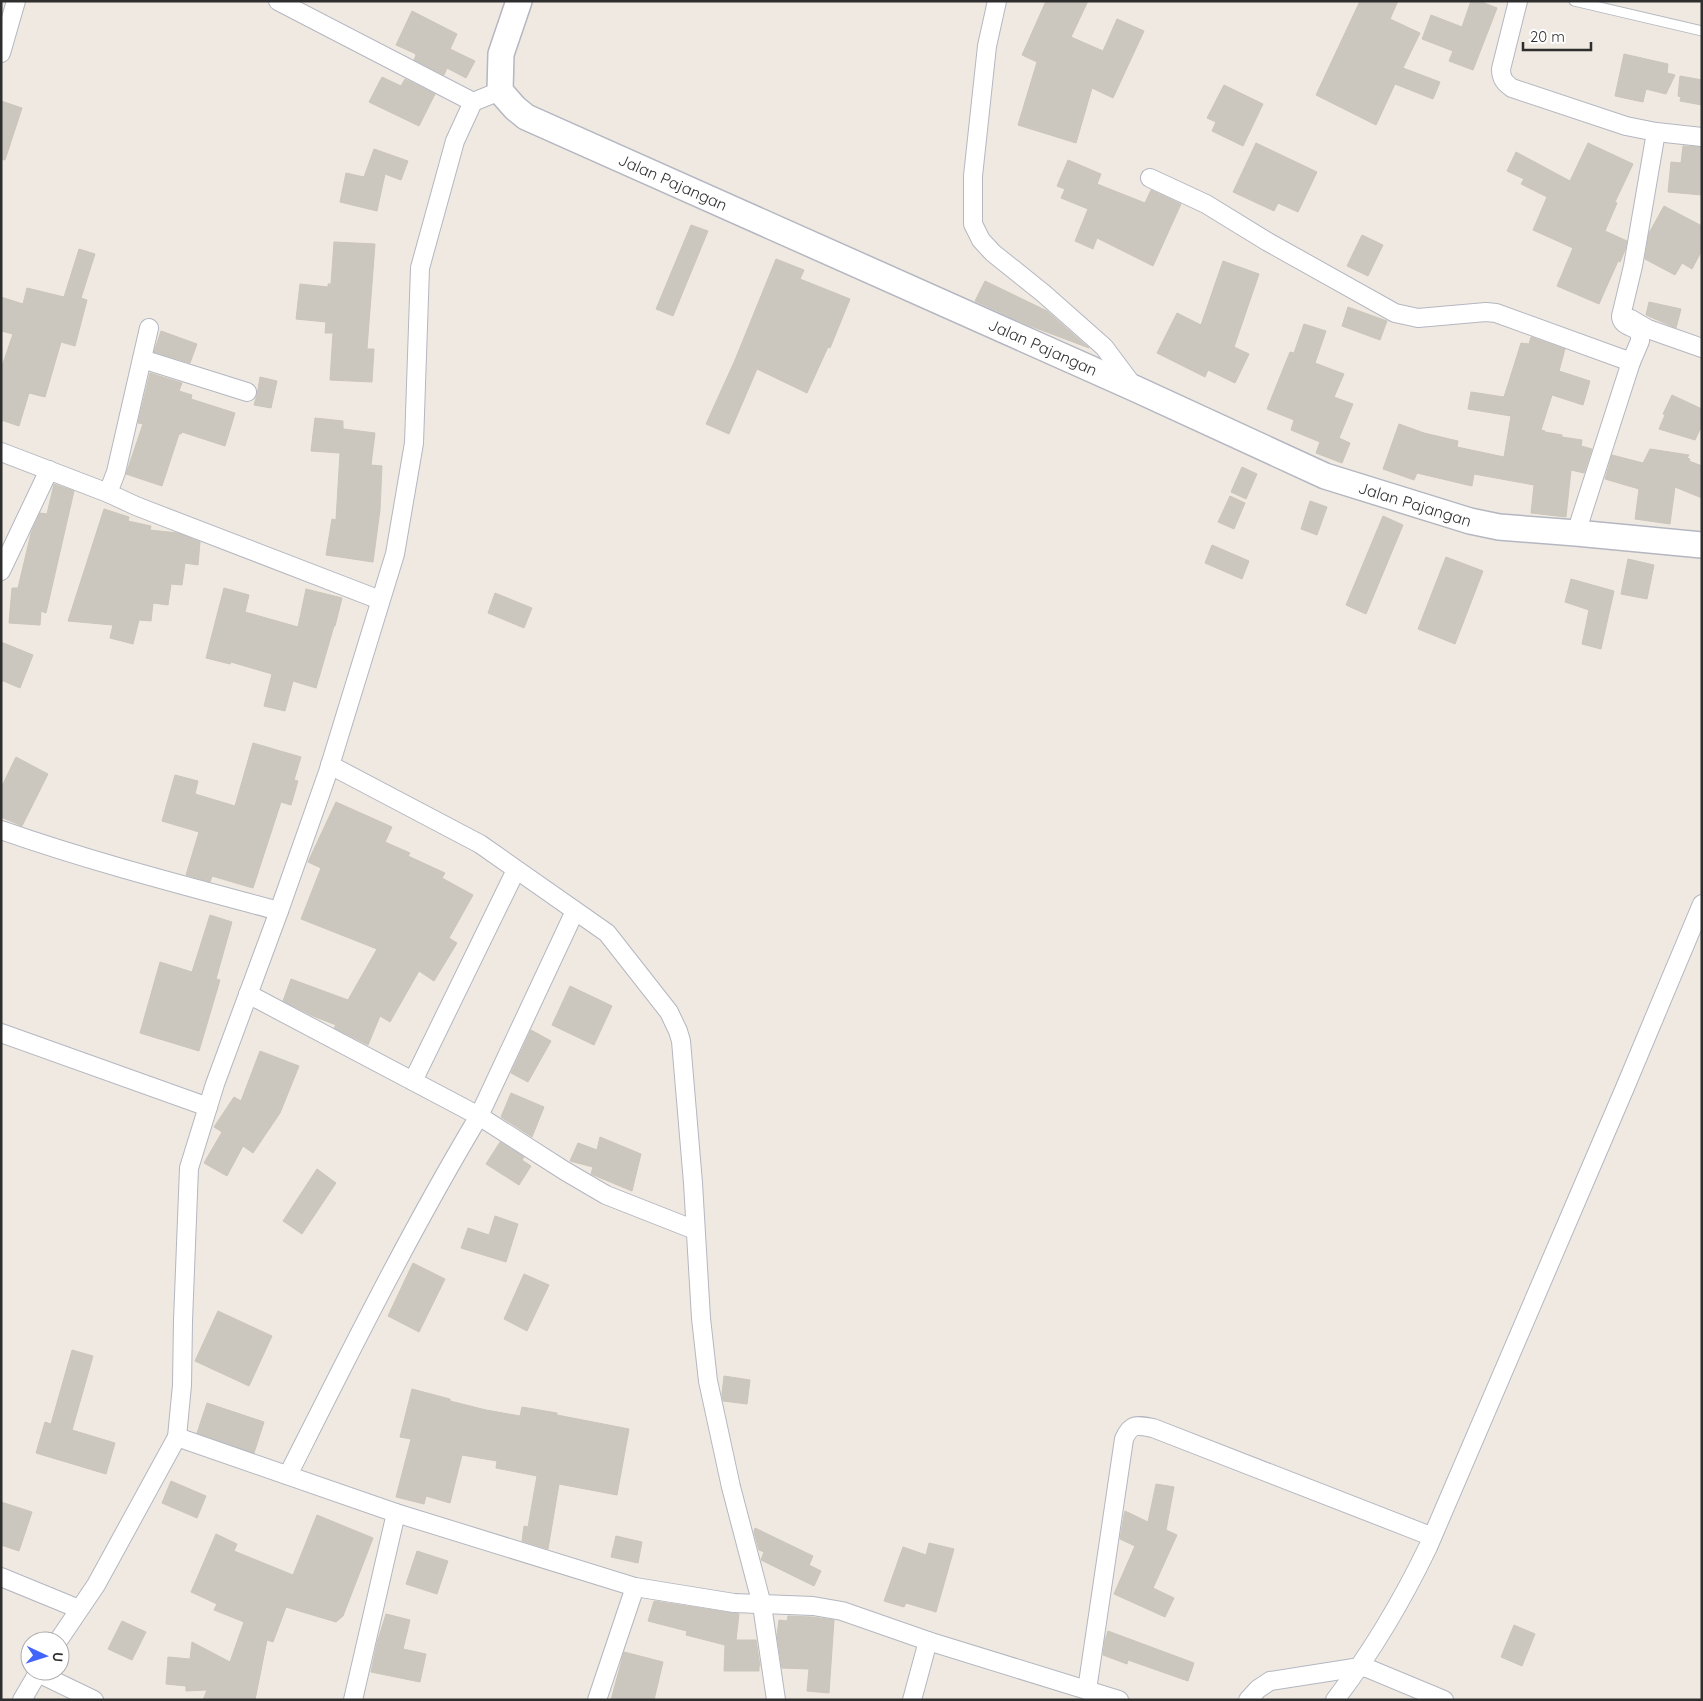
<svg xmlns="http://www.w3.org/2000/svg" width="1703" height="1701" font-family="Quicksand,sans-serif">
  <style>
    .building { fill: #cbc7bf; stroke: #cbc5ba }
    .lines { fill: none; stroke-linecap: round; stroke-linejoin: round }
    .service-casing { stroke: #b4b7c1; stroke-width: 11 }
    .minor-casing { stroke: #b4b7c1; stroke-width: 20 }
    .secondary-casing { stroke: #b4b7c1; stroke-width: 28 }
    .service { stroke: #fff; stroke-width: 9 }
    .minor { stroke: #fff; stroke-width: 18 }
    .secondary { stroke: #fff; stroke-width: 25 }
    .labels { text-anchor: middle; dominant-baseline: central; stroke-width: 4.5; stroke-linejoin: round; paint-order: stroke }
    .street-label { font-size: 16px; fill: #2e2e2e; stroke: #fff }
  </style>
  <rect width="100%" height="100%" fill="#efe9e1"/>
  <g class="building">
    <path d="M 1046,1 L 1088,1 L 1071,37 L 1103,51 L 1117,19 L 1144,31 L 1113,98 L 1092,88 L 1076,143 L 1018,125 L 1037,62 L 1022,55 Z"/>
    <path d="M 1360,1 L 1398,1 L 1390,19 L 1420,33 L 1403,68 L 1440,82 L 1433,99 L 1395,84 L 1376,125 L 1316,95 Z"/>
    <path d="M 1471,1 L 1479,1 L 1497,8 L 1473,70 L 1449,61 L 1453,51 L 1422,39 L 1431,15 L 1462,27 Z"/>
    <path d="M 412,11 L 457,34 L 450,49 L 475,61 L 466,78 L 447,68 L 444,75 L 414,60 L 416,55 L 414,53 L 396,45 Z"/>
    <path d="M 1624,54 L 1668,64 L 1667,73 L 1675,75 L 1666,94 L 1646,89 L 1643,102 L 1615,96 Z"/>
    <path d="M 1680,76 L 1702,80 L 1702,105 L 1680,101 L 1681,97 L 1678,96 Z"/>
    <path d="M 382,77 L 401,86 L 405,79 L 435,94 L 419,126 L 369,102 Z"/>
    <path d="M 1224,85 L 1263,104 L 1243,146 L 1212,131 L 1216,122 L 1207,118 Z"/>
    <path d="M 1,101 L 22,108 L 5,160 L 1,159 Z"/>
    <path d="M 1256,143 L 1317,172 L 1298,212 L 1278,203 L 1274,211 L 1233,192 Z"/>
    <path d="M 1588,143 L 1633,164 L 1615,202 L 1617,203 L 1605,231 L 1627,241 L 1625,250 L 1620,262 L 1618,261 L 1599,304 L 1557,286 L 1573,248 L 1533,230 L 1547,197 L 1521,184 L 1524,179 L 1507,171 L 1516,152 L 1570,181 Z"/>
    <path d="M 1683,146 L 1702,147 L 1702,195 L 1668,192 L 1671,162 L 1681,163 Z"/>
    <path d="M 374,149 L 408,161 L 401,180 L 385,174 L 377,211 L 340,202 L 346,173 L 364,177 Z"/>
    <path d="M 1068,160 L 1101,174 L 1097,184 L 1145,203 L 1151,190 L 1181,204 L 1153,266 L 1097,238 L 1093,249 L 1075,241 L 1088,209 L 1061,198 L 1065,189 L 1057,186 Z"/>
    <path d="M 1664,206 L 1702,226 L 1702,250 L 1692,269 L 1682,263 L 1675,275 L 1645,259 L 1649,233 Z"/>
    <path d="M 691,225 L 708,231 L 673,316 L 656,309 Z"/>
    <path d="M 1362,235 L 1383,245 L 1368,276 L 1347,266 Z"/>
    <path d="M 334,242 L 375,244 L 367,349 L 374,349 L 372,382 L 330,380 L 333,333 L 325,333 L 326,322 L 296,319 L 300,284 L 328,287 L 328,284 L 331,284 Z"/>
    <path d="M 79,249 L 95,254 L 81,298 L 87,300 L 75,346 L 61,342 L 45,397 L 29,393 L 19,426 L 1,420 L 1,369 L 13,334 L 1,331 L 1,297 L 23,304 L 27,288 L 64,297 Z"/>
    <path d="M 776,259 L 804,270 L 800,279 L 850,299 L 830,348 L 828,347 L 807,393 L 757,369 L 729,434 L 706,424 L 735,360 Z"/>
    <path d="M 1223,261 L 1259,274 L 1234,347 L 1249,354 L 1235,383 L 1208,370 L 1205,377 L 1157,353 L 1177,313 L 1201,325 Z"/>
    <path d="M 985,281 L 1047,311 L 1089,348 L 1028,325 L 975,301 Z"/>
    <path d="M 1649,302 L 1681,309 L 1676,328 L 1646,315 Z"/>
    <path d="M 1348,307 L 1387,321 L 1380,340 L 1342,326 Z"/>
    <path d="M 1304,324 L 1326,331 L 1315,363 L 1344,374 L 1334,397 L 1353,404 L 1339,438 L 1350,443 L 1342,463 L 1316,453 L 1320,442 L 1291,430 L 1294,420 L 1267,409 L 1290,352 L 1294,353 Z"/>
    <path d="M 161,331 L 197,344 L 190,363 L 154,352 Z"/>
    <path d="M 1531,337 L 1565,349 L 1559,371 L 1590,381 L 1583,405 L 1552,395 L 1541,430 L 1545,431 L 1545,432 L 1562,435 L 1562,437 L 1582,440 L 1581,446 L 1592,449 L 1584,473 L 1571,470 L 1566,517 L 1531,513 L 1534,485 L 1474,474 L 1472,486 L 1417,473 L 1414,480 L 1383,469 L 1399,424 L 1424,433 L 1458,441 L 1457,447 L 1504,457 L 1511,416 L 1468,409 L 1471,392 L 1504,397 L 1521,343 L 1529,344 Z"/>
    <path d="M 150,373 L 182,383 L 179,391 L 192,395 L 191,399 L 235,413 L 225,446 L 182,432 L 181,434 L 179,434 L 162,486 L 126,474 L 143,424 L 138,423 Z"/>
    <path d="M 260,377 L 277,381 L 271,408 L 254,405 L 257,395 Z"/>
    <path d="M 1672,395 L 1702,409 L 1702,425 L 1695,440 L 1659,429 L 1665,415 L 1663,414 Z"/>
    <path d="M 315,418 L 343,421 L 343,429 L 375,433 L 371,465 L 382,466 L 380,510 L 373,562 L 326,555 L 332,519 L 336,520 L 340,453 L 311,451 Z"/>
    <path d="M 1650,449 L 1689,455 L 1687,458 L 1690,459 L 1689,461 L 1702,466 L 1702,498 L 1675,487 L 1670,524 L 1635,519 L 1639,489 L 1605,479 L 1612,455 L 1643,463 Z"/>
    <path d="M 1242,467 L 1257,474 L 1246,499 L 1231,492 Z"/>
    <path d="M 54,484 L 74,491 L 46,613 L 41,611 L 40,625 L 9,623 L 12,588 L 18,588 L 31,533 L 40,513 L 47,514 Z"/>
    <path d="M 1230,496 L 1245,503 L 1234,529 L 1218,522 Z"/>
    <path d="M 1310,501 L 1327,507 L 1317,535 L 1301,529 Z"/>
    <path d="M 104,509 L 129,517 L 128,521 L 151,526 L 150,530 L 178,533 L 200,542 L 198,565 L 185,563 L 182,585 L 171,584 L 168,605 L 153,603 L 151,621 L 139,620 L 133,644 L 110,638 L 113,625 L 68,621 Z"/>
    <path d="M 1383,516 L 1403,525 L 1366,614 L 1346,605 Z"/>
    <path d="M 1212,545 L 1249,561 L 1242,579 L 1205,563 Z"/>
    <path d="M 1446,557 L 1483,571 L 1455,644 L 1418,629 Z"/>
    <path d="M 1628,559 L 1654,565 L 1647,599 L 1621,594 Z"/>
    <path d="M 1571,579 L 1614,591 L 1601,649 L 1582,644 L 1589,610 L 1565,602 Z"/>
    <path d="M 224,588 L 249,595 L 245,612 L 298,627 L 306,589 L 342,598 L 335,626 L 334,626 L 316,688 L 293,681 L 285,711 L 264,706 L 272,674 L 231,662 L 230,664 L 206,658 Z"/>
    <path d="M 495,593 L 532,608 L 524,628 L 488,613 Z"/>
    <path d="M 1,642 L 33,655 L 20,688 L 1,680 Z"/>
    <path d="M 253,743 L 301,757 L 294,780 L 298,781 L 291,805 L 281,802 L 253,888 L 212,876 L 210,882 L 186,875 L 199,832 L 162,821 L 175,775 L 198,781 L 195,794 L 235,806 Z"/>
    <path d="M 16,757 L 48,774 L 22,826 L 1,817 L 1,788 Z"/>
    <path d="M 336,802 L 392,827 L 385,842 L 410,853 L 408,856 L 445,873 L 442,878 L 473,895 L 449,938 L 457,943 L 434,981 L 419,971 L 390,1022 L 380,1016 L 368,1045 L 334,1028 L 336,1025 L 313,1016 L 283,1001 L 291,979 L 348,1000 L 377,949 L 301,919 L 321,868 L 308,862 Z"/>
    <path d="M 210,915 L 232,922 L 216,979 L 220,980 L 199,1051 L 140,1033 L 160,962 L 192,972 Z"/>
    <path d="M 570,986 L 612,1006 L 594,1045 L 552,1025 Z"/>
    <path d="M 531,1030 L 551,1041 L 528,1082 L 511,1073 Z"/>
    <path d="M 260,1051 L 299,1066 L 280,1113 L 253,1153 L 243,1146 L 227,1176 L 204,1163 L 222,1132 L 214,1127 L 234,1097 L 241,1101 Z"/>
    <path d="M 511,1093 L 544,1107 L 532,1137 L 501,1117 Z"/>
    <path d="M 600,1137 L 641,1154 L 632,1191 L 591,1174 L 593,1167 L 570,1161 L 578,1143 L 597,1150 Z"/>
    <path d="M 500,1142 L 524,1157 L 522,1160 L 531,1166 L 519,1185 L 486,1164 Z"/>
    <path d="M 317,1169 L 336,1183 L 302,1234 L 283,1221 Z"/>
    <path d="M 495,1216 L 518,1224 L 506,1262 L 461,1248 L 468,1228 L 489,1235 Z"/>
    <path d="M 413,1263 L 445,1279 L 419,1332 L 388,1316 Z"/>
    <path d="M 524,1274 L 549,1285 L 527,1331 L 504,1319 Z"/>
    <path d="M 218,1311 L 272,1336 L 249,1386 L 195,1361 Z"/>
    <path d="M 72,1350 L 93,1356 L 72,1430 L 115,1443 L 106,1474 L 36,1453 L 45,1422 L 51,1424 Z"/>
    <path d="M 724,1376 L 750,1380 L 747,1404 L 723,1401 L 722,1394 Z"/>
    <path d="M 412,1389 L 450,1399 L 450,1401 L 486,1410 L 520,1416 L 522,1407 L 557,1413 L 557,1415 L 629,1429 L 617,1495 L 559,1484 L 548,1549 L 522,1541 L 524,1526 L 528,1527 L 537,1476 L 496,1468 L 497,1461 L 462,1455 L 450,1503 L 426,1496 L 424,1504 L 396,1497 L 411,1439 L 400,1437 Z"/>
    <path d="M 207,1403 L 264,1422 L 254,1453 L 197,1433 Z"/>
    <path d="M 171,1481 L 206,1496 L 197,1518 L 162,1503 Z"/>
    <path d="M 1156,1484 L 1174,1487 L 1166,1530 L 1177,1535 L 1153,1588 L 1174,1598 L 1165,1617 L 1114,1594 L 1135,1546 L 1120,1539 L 1124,1515 L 1125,1511 L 1148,1522 Z"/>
    <path d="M 1,1502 L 32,1512 L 19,1551 L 1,1545 Z"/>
    <path d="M 317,1515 L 373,1538 L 343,1616 L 336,1622 L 286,1607 L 273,1642 L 267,1640 L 255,1700 L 203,1700 L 207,1690 L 186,1691 L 186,1686 L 166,1684 L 168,1657 L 190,1659 L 192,1642 L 230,1662 L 244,1622 L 214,1610 L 217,1604 L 191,1592 L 216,1534 L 237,1544 L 234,1551 L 293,1575 Z"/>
    <path d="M 755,1528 L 813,1556 L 809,1565 L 821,1571 L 814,1586 L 761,1560 L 764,1552 L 759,1550 L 754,1532 Z"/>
    <path d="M 616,1536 L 642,1542 L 638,1563 L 611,1557 Z"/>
    <path d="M 929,1543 L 954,1549 L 936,1612 L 906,1603 L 904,1607 L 884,1601 L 903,1547 L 926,1555 Z"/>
    <path d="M 417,1551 L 448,1561 L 437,1594 L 406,1584 Z"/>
    <path d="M 654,1601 L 739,1614 L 736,1640 L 756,1640 L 760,1666 L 759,1666 L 759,1671 L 724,1671 L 725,1645 L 686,1635 L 687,1631 L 648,1621 Z"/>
    <path d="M 386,1614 L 410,1620 L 403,1649 L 426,1654 L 420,1682 L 371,1672 L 377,1643 Z"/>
    <path d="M 788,1616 L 812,1617 L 834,1620 L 829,1693 L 807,1691 L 809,1669 L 782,1668 L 777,1635 L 779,1620 L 787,1621 Z"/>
    <path d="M 122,1621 L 146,1632 L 132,1660 L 108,1649 Z"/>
    <path d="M 1514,1625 L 1535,1634 L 1522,1666 L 1501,1657 Z"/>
    <path d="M 1108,1631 L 1194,1663 L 1188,1681 L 1128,1660 L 1127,1664 L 1103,1655 L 1105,1640 Z"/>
    <path d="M 624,1652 L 663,1662 L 654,1700 L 611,1700 Z"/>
  </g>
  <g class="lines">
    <defs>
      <path id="service" d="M 1574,1 L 1702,31"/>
      <g id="minor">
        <path d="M 278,1 L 473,102"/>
        <path d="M 997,1 L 987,46 L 973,176 L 973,224 L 981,240 L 993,253 L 1043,293 L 1104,347 L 1134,387"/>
        <path d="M 1518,1 L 1501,69 C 1501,79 1505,83 1512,88 L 1626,126 L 1656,132 L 1702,137"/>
        <path d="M 1,53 L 16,1"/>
        <path d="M 1150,178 L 1206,204 L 1268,242 L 1395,313 L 1418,318 L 1486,312 L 1496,313 L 1631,362"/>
        <path d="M 1631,319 L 1648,329 L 1702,348"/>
        <path d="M 149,328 L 116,472 L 108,493 L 136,506 L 380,600"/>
        <path d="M 142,359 L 247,392"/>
        <path d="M 1,452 L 108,493"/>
        <path d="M 1576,533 L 1631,362 L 1640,341 L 1640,332 C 1633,326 1621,326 1621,316 L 1633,266 L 1656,132"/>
        <path d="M 1,571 L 49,470"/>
        <path d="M 330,765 L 480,844 L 607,933 L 669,1012 L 678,1031 L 681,1041 L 693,1183 L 701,1318 L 708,1381 L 731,1487 L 762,1605 L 776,1700"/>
        <path d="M 1,830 C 92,862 186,886 279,911"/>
        <path d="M 575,911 L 479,1116 L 565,1171 L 606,1195 L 695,1230"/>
        <path d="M 248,994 L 479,1116 C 409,1233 349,1354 288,1475"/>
        <path d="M 1,1033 L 208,1107"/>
        <path d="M 413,1081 L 516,870"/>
        <path d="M 177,1437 L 396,1513 L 635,1587 L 734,1603 L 813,1606 L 842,1611 L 928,1641 L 1119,1700"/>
        <path d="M 1,1577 L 79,1609"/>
        <path d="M 58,1641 L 96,1585 L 177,1437 L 182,1385 L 183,1321 L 189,1168 L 215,1084 L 279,911 L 328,772 L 395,554 L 414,443 L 420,268 L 455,141 L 473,102 L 500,91"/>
        <path d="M 38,1673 L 94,1700"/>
        <path d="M 1087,1690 L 1124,1439 C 1131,1423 1137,1425 1153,1428 L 1428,1535 L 1431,1538"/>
        <path d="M 22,1700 L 39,1671"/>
        <path d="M 353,1700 L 396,1513"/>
        <path d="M 597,1700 L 635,1587"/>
        <path d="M 912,1700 L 928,1641"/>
        <path d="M 1248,1700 L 1258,1689 L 1270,1681 L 1360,1667 L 1367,1668 L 1444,1700"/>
        <path d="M 1335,1700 C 1371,1653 1402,1601 1428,1547 L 1624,1090 L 1702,904"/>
      </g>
      <path id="secondary" d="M 519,1 L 501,54 L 500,91 L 515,108 L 526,117 L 1136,389 L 1325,476 L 1470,521 L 1499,527 L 1576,533 L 1702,545"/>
    </defs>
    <use href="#service" class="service-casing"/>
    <use href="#minor" class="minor-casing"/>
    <use href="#secondary" class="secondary-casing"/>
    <use href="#service" class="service"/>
    <use href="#minor" class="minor"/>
    <use href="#secondary" class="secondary"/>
  </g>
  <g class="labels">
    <g class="street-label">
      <text transform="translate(673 182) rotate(24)">Jalan Pajangan</text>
      <text transform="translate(1043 347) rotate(24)">Jalan Pajangan</text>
      <text transform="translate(1415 504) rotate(17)">Jalan Pajangan</text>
    </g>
  </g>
  <rect width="1703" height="1701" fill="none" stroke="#2e2e2e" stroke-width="5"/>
  <g transform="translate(45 1656) rotate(94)"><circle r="24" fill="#ffffff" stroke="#ababab"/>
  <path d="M0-4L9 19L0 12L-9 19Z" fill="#4264fb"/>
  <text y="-8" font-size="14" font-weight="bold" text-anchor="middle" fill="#2e2e2e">U</text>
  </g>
  <path d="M1523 42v8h68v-8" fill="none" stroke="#2e2e2e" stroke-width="2.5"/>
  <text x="1530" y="42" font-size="15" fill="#2e2e2e" stroke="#ffffff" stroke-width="4" paint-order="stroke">20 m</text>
</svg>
